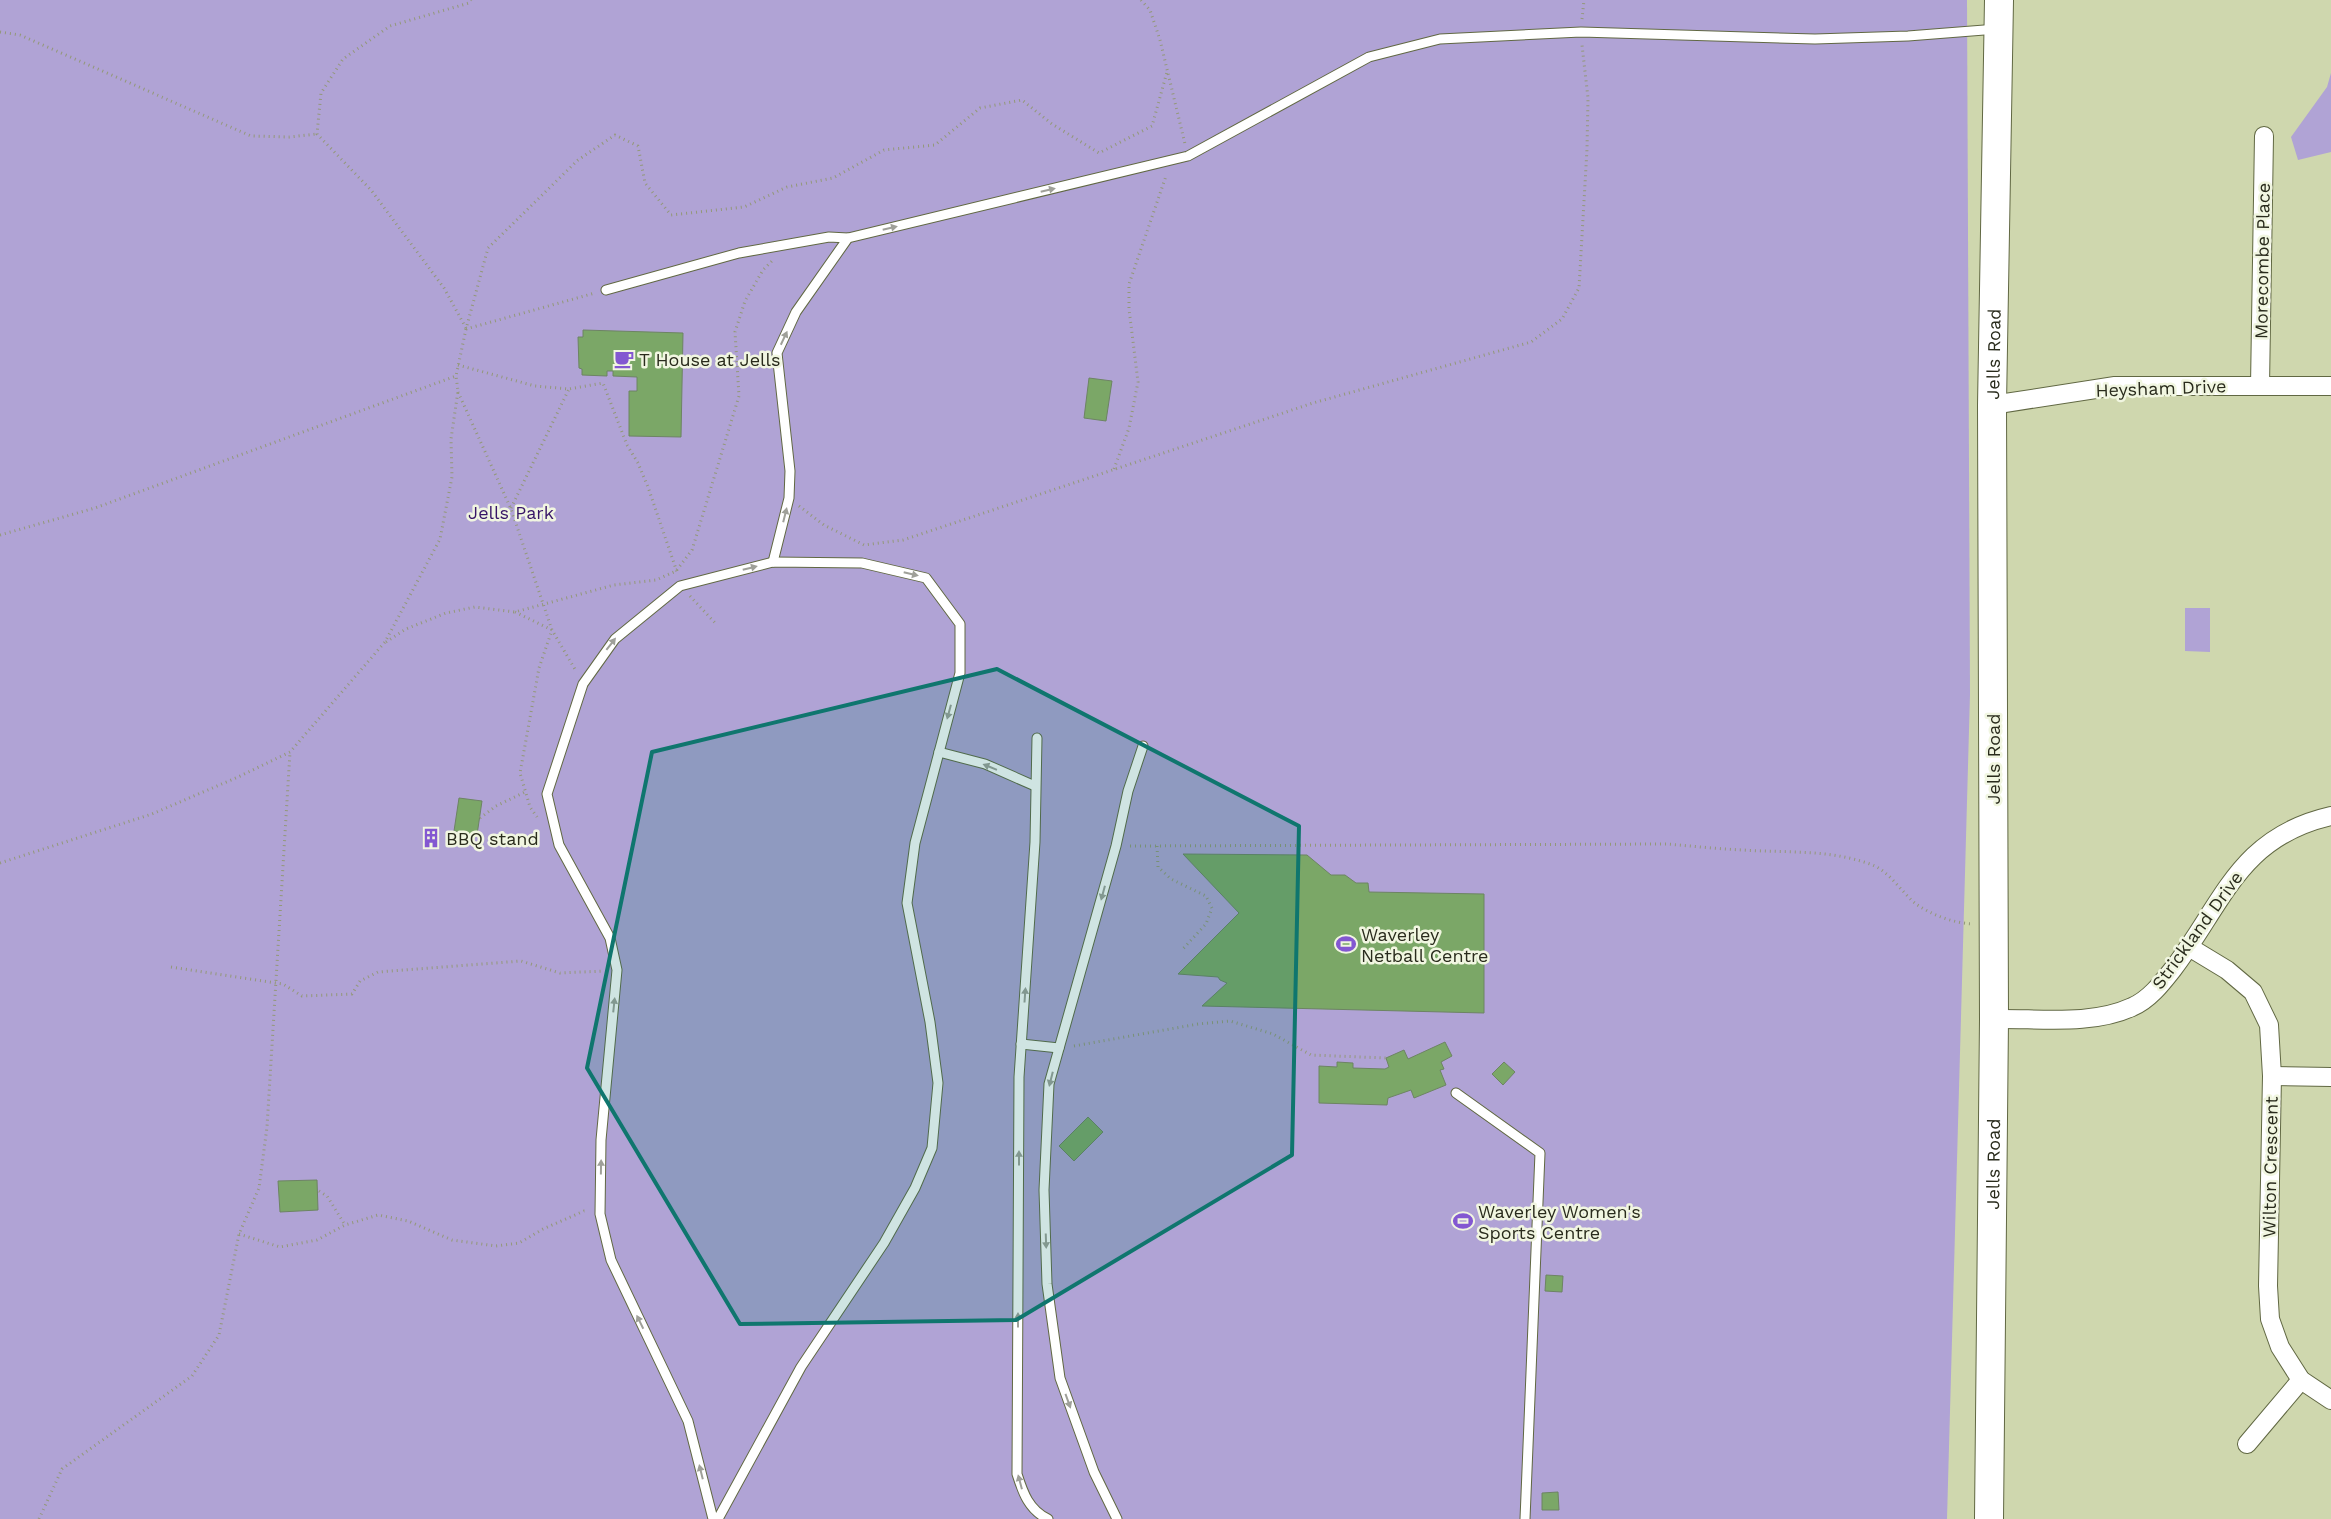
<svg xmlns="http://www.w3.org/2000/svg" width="2331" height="1519" font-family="'Work Sans',sans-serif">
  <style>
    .green { fill: #b0a3d5 }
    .building { fill: #7ba767; stroke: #6d8463 }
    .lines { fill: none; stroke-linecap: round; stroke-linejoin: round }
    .lane-casing { stroke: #616843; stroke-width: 11 }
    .street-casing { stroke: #616843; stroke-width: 20 }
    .primary-casing { stroke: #616843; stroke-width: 30 }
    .path { stroke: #939879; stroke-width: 3; stroke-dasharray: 1 4; stroke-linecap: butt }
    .lane { stroke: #fff; stroke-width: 9 }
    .street { stroke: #fff; stroke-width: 18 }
    .primary { stroke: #fff; stroke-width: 28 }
    .oneway { fill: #9fa099 }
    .marked { fill: #0f766e; fill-opacity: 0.2; stroke: #0f766e; stroke-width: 4; stroke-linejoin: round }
    .labels { text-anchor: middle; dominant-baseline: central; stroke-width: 5; stroke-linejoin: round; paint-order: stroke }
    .street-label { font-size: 18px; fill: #292b1c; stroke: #f1f6e1 }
    .poi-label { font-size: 18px; fill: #292b1c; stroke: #f1f6e1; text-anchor: start }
    .park-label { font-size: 18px; fill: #371567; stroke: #f1f6e1 }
  </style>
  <rect width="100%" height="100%" fill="#cfd7ae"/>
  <g class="green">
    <path d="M 0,0 L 1967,0 L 1970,694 L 1947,1519 L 0,1519 Z"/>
    <path d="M 2331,73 L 2331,152 L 2298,160 L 2291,137 L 2327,87 Z"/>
    <path d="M 2185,608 L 2210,608 L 2210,652 L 2185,651 Z"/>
  </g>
  <g class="building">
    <path d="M 583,330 L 683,333 L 681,437 L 629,436 L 629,391 L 637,391 L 637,377 L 613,376 L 613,371 L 607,371 L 607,376 L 582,375 L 582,369 L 579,368 L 578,337 L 583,337 Z"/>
    <path d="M 1089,378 L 1112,381 L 1106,421 L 1084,418 Z"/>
    <path d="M 459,798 L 482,801 L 477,835 L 454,831 Z"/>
    <path d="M 1183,854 L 1307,855 L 1331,875 L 1345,875 L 1356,883 L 1368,883 L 1369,892 L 1484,894 L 1484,1013 L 1202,1006 L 1227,983 L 1220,980 L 1218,977 L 1178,974 L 1239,913 Z"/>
    <path d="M 1445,1042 L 1452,1056 L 1441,1062 L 1444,1069 L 1440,1070 L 1446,1085 L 1414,1098 L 1411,1090 L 1388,1098 L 1387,1105 L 1319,1103 L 1319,1066 L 1337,1067 L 1337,1062 L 1353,1063 L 1353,1068 L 1385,1069 L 1389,1067 L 1386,1058 L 1404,1050 L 1408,1059 Z"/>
    <path d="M 1504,1062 L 1515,1072 L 1503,1085 L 1492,1074 Z"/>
    <path d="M 1088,1117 L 1103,1132 L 1074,1161 L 1059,1146 Z"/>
    <path d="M 317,1180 L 318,1210 L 280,1212 L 278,1181 Z"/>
    <path d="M 1546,1275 L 1563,1276 L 1562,1292 L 1545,1291 Z"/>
    <path d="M 1558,1492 L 1559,1510 L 1542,1510 L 1542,1493 Z"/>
  </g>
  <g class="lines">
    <defs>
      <g id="lane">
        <path d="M 606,290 L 739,253 L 829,237 L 848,238"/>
        <path d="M 773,562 L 789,498 L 790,471 L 777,353 L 796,312 L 848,238 L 1188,156 L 1369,57 L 1440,39 L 1581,32 L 1815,39 L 1908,36 L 1997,29"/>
        <path d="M 1037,738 L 1035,842 L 1019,1077 L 1017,1474 C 1023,1493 1029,1510 1048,1519"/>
        <path d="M 939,752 L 985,764 L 1035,786"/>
        <path d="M 1021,1044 L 1059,1048"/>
        <path d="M 1456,1093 L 1540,1153 L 1525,1519"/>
        <path d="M 713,1519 L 688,1421 L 611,1260 L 600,1214 L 601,1140 L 617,970 L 610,938 L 559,845 L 547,794 L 583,684 L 615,639 L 680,586 L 773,562 L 862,563 L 926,578 L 960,624 L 960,673 L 915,843 L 907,903 L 930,1022 L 938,1083 L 932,1148 L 915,1188 L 884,1243 L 801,1367 L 718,1519"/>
        <path d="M 1117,1519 L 1094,1472 L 1060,1378 L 1047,1284 L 1044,1190 L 1049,1084 L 1116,846 L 1128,791 L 1143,746"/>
      </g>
      <g id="street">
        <path d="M 2260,386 L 2264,136"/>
        <path d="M 1992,405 L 2115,386 L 2331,386"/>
        <path d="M 2189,947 L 2227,970 L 2253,992 L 2269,1025 L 2272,1076 L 2268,1286 L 2270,1319 L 2280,1347 L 2301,1380 L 2331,1400"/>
        <path d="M 1994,1019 C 2038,1018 2091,1026 2132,1007 C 2149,1000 2162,983 2173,969 C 2224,902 2239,837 2331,816"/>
        <path d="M 2272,1076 L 2331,1077"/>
        <path d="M 2247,1444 L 2301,1380"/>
      </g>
      <g id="primary">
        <path id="s1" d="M 1989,1519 L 1994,1019 L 1992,405 L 1999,0"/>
      </g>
    </defs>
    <use href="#lane" class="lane-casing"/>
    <use href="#street" class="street-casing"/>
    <use href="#primary" class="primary-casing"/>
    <g class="path">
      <path d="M 1141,0 L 1150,10 L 1160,40 L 1185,144"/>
      <path d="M 1582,19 L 1584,0"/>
      <path d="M 0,32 L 20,35 L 251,136 L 289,137 L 317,134"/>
      <path d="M 466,328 L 444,288 L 371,190 L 317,134 L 321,93 L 343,59 L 390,26 L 469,3 L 471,0"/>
      <path d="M 466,329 L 595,293"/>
      <path d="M 458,365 L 535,386 L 569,389 L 603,383 L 627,445 L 638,463 L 648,487 L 677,572"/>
      <path d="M 458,392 L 511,509 L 552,630 L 576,671"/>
      <path d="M 1114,469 L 1129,428 L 1138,382 L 1129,309 L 1129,284 L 1166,176"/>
      <path d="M 799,506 L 824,525 L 864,545 L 903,540 L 1313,403 L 1531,342 L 1562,319 L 1579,288 L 1587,149 L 1588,98 L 1582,45"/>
      <path d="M 511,508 L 569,389"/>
      <path d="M 0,535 L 95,508 L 456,376"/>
      <path d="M 690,596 L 717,625"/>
      <path d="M 515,612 L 552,630 L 539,668 L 520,773 L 530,807 L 537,817"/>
      <path d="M 386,642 L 406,629 L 446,613 L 475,607 L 515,612 L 614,585 L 656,580 L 676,571 L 692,550 L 739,396 L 735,332 L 745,301 L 763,270 L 772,261"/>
      <path d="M 480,818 L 496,806 L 525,792"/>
      <path d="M 1130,846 L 1667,844 C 1692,846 1718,849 1743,850 C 1787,853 1827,849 1870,864 C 1890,871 1901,892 1916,904 C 1932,915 1953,923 1973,924"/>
      <path d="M 1157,846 L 1158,867 L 1171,879 L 1206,896 L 1212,908 L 1206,924 L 1181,951"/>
      <path d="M 0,863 L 152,814 L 238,777 L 290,752 L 385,642 L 440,539 L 452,477 L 451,439 L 458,391 L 456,376 L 466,329 L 488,248 L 578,160 L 615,135 L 638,146 L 645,183 L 671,215 L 744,207 L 787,187 L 833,178 L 884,150 L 935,145 L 980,108 L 1022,100 L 1052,124 L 1099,153 L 1152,126 L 1167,72"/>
      <path d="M 171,967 L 283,984 L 302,996 L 352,994 L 360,981 L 378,972 L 521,961 L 560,973 L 604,971"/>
      <path d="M 1074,1046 L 1198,1024 L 1230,1021 L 1273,1034 L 1311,1055 L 1386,1058"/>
      <path d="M 319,1191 L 327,1196 L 345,1225"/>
      <path d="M 239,1234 L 280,1247 L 317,1240 L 345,1225 L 378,1215 L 408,1221 L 452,1240 L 496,1246 L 519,1243 L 543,1229 L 584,1211 L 588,1211"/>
      <path d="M 39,1519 L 62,1469 L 192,1376 L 219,1335 L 239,1234 L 259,1188 L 267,1127 L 290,752"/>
    </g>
    <use href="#lane" class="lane"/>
    <use href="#street" class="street"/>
    <use href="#primary" class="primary"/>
  </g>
  <defs><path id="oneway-solid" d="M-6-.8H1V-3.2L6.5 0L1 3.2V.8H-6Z" transform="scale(1.25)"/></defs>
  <g class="oneway">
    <use href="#oneway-solid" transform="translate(1048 190) rotate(-13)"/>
    <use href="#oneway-solid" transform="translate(890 228) rotate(-13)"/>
    <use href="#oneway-solid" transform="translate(784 338) rotate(-65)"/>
    <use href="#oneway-solid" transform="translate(785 515) rotate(-76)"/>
    <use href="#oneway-solid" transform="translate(750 568) rotate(-14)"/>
    <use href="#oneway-solid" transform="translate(911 574) rotate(13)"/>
    <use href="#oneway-solid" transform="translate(611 644) rotate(-52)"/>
    <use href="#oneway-solid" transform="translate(949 712) rotate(105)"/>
    <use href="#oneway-solid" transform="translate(990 767) rotate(-158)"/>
    <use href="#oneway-solid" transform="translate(1103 893) rotate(105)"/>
    <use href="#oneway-solid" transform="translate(1025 995) rotate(-86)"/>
    <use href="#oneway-solid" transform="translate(614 1005) rotate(-84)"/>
    <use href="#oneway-solid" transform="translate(1051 1079) rotate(104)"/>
    <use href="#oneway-solid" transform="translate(1019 1158) rotate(-90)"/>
    <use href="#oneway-solid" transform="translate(601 1167) rotate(-89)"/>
    <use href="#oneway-solid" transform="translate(1046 1241) rotate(88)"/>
    <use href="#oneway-solid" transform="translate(1018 1320) rotate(-90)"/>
    <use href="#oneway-solid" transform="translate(640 1322) rotate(-116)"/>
    <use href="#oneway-solid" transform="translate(1068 1401) rotate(70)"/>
    <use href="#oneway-solid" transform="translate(701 1472) rotate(-104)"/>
    <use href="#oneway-solid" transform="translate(1020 1482) rotate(-105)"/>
  </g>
  <path class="marked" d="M 997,669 L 1299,826 L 1292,1155 L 1016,1320 L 740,1324 L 587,1068 L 652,752 Z"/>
  <defs>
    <symbol id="cafe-bare" viewBox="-9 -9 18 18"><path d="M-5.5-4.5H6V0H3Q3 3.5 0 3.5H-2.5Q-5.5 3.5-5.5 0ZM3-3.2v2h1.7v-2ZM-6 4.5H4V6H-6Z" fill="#8358d1" stroke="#f1f6e1" stroke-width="2.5" paint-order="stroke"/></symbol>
    <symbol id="building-bare" viewBox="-9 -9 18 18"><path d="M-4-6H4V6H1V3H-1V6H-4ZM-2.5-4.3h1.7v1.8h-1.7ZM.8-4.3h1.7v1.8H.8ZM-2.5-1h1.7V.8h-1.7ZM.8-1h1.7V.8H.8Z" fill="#8358d1" stroke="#f1f6e1" stroke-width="2.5" paint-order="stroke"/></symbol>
    <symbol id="stadium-bare" viewBox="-9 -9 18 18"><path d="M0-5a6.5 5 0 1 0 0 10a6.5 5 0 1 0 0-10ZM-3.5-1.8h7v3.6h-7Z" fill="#8358d1" stroke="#f1f6e1" stroke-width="2.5" paint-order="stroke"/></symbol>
  </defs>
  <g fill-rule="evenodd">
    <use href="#cafe-bare" x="610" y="345" width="28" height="28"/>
    <use href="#building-bare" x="417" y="824" width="28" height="28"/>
    <use href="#stadium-bare" x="1332" y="930" width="28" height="28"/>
    <use href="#stadium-bare" x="1449" y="1207" width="28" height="28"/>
  </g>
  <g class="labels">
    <g class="street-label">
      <text transform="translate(2262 261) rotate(-89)">Morecombe Place</text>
      <text stroke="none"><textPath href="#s1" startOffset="1165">Jells Road</textPath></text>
      <text transform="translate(2161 388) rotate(-2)">Heysham Drive</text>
      <text transform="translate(1993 759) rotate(-90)">Jells Road</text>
      <text transform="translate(2197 930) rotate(-54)">Strickland Drive</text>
      <text stroke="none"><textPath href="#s1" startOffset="355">Jells Road</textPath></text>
      <text transform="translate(2270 1167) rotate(-89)">Wilton Crescent</text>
    </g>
    <g class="poi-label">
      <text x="639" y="359">T House at Jells</text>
      <text x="446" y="838">BBQ stand</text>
      <text x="1361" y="934">Waverley<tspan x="1361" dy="21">Netball Centre</tspan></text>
      <text x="1478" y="1211">Waverley Women's<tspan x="1478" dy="21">Sports Centre</tspan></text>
    </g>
    <g class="park-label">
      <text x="511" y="512">Jells Park</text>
    </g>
  </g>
</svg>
